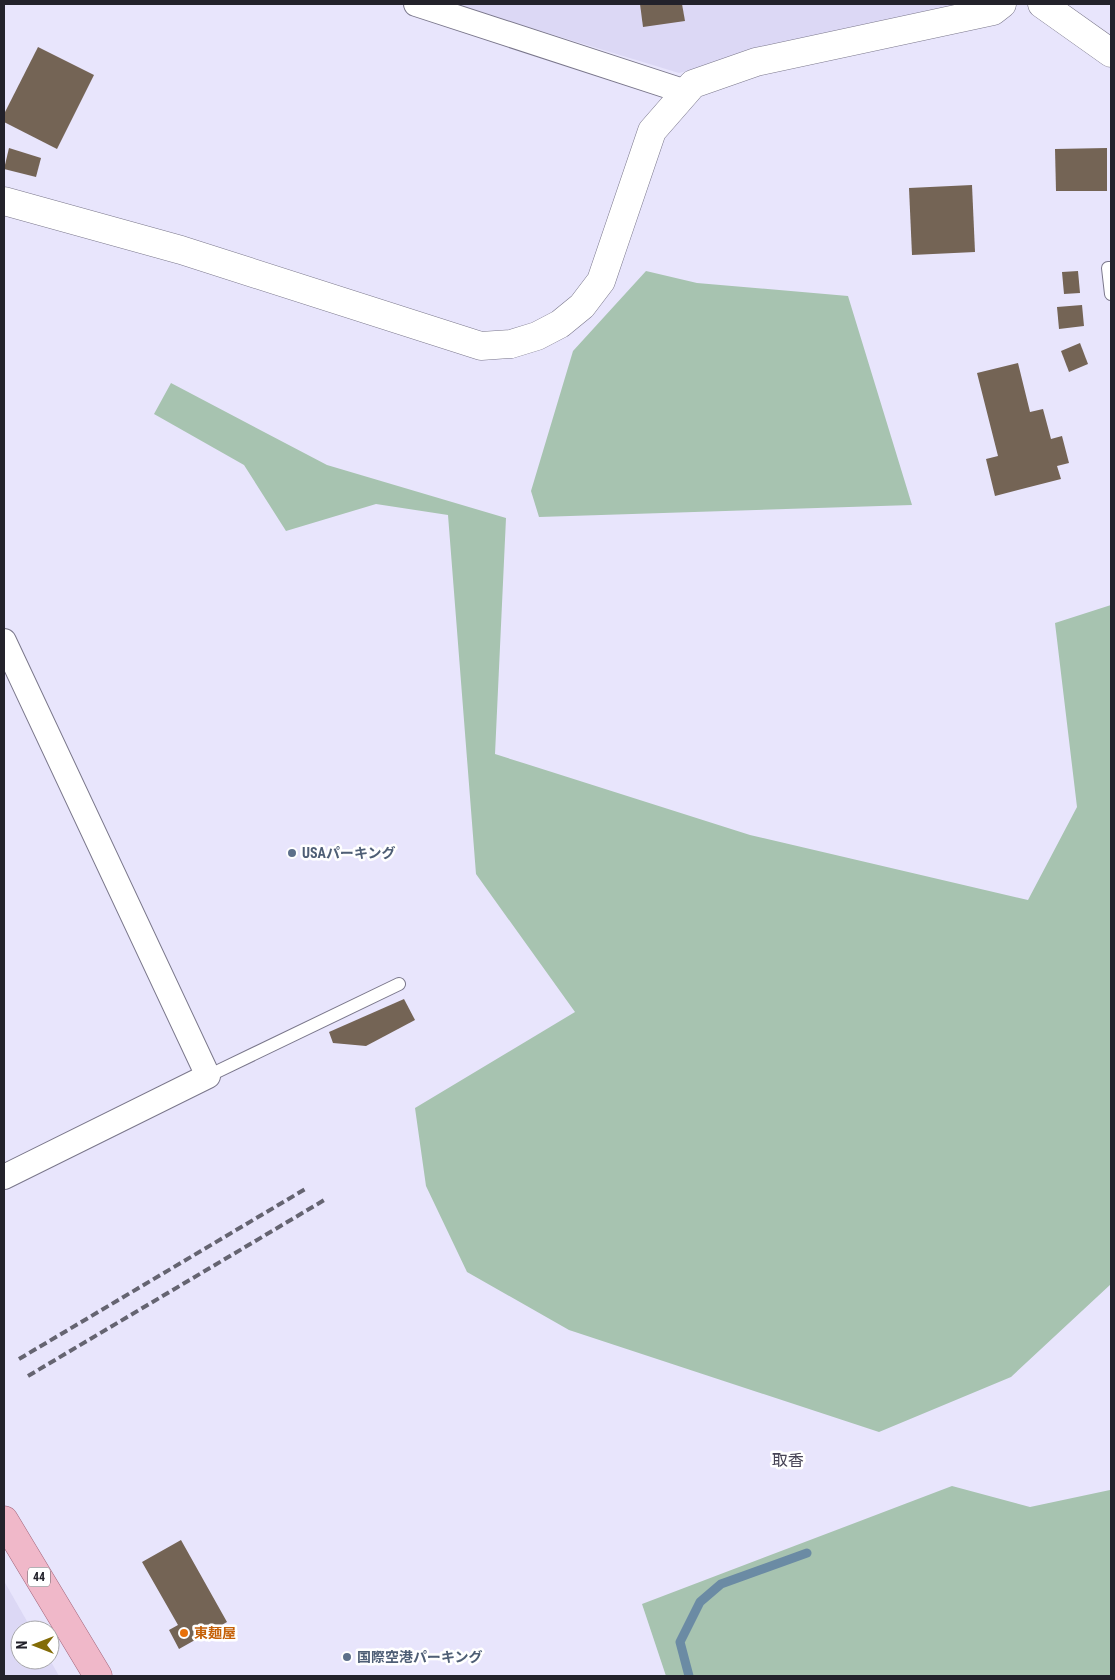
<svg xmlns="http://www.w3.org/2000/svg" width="1115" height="1680" font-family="'Roboto Condensed','Noto Sans JP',sans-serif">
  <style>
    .built { fill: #dcd8f5 }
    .green { fill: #a7c3b0 }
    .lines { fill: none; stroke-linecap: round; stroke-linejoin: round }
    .stream { stroke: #6b8ba4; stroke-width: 9 }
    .building { fill: #746455 }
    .service-casing { stroke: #7a778b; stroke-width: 14 }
    .minor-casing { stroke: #7a778b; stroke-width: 26 }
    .tertiary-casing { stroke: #7a778b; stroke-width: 29 }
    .primary-casing { stroke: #a2657a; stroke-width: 29 }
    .service { stroke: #fff; stroke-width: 12 }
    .minor { stroke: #fff; stroke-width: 24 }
    .tertiary { stroke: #fff; stroke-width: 28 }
    .primary { stroke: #f0b8c9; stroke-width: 28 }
    .rail { stroke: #656471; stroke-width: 4; stroke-dasharray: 8 4; stroke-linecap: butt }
    .service-dot { fill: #5c6f8a; stroke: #fff; stroke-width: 2 }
    .food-dot { fill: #e8710a; stroke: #fff; stroke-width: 2 }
    .labels { text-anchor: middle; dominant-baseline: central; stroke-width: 5; stroke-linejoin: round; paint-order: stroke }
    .shield { fill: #fff; stroke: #65646b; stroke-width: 1 }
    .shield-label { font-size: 12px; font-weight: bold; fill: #23222b }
    .service-label { font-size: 14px; font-weight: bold; fill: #4e5e75; stroke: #fff; text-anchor: start }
    .food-label { font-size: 14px; font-weight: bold; fill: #c56008; stroke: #fff; text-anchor: start }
    .quarter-label { font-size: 16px; fill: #464355; stroke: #fff }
  </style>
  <rect width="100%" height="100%" fill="#e8e5fc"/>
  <g class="built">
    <path d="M 452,4 L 966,4 L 679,73 Z"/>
    <path d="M 4,1581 L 32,1630 L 20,1630 L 20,1660 L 50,1660 L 59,1676 L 4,1676 Z"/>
  </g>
  <g class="green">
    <path d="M 646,271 L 697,283 L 848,296 L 912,505 L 539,517 L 531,491 L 573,351 Z"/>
    <path d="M 171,383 L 327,465 L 506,518 L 495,754 L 750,835 L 1028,900 L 1077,807 L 1055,623 L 1111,605 L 1111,1284 L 1011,1377 L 879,1432 L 569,1330 L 467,1272 L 426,1186 L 415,1108 L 575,1012 L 476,874 L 448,515 L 376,504 L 286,531 L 244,465 L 154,414 Z"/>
    <path d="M 952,1486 L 1030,1507 L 1110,1490 L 1111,1676 L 666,1676 L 642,1604 Z"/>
  </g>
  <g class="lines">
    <path class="stream" d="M 689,1676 L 680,1642 L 700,1602 L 721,1584 L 807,1553"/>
  </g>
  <g class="building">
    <path d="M 640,4 L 682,4 L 685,21 L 643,27 Z"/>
    <path d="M 38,47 L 94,75 L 57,149 L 4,122 L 4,114 Z"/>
    <path d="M 9,148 L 41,158 L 36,177 L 4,169 Z"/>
    <path d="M 1107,148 L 1107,191 L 1056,191 L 1055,149 Z"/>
    <path d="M 972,185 L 975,252 L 912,255 L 909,188 Z"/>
    <path d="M 1078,271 L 1080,293 L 1064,294 L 1062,272 Z"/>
    <path d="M 1082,305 L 1084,326 L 1059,329 L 1057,307 Z"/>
    <path d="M 1080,343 L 1088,364 L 1069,372 L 1061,351 Z"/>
    <path d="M 1018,363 L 1030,412 L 1043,409 L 1051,439 L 1062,436 L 1069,463 L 1057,466 L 1061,479 L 995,496 L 986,459 L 998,456 L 977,373 Z"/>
    <path d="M 404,999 L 415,1020 L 366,1046 L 333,1043 L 329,1032 Z"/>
    <path d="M 181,1540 L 227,1622 L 179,1649 L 169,1630 L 178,1625 L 142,1562 Z"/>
  </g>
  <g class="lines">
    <defs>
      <g id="service">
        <path d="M 1111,268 L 1108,268 L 1111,294"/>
        <path d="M 208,1076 L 399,984"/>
      </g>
      <g id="minor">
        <path d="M 416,4 L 686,92"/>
        <path d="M 4,641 L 208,1076 L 4,1177"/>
      </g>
      <g id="tertiary">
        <path d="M 1042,4 L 1111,53"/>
        <path d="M 4,201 L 181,250 L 481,346 L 511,344 L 537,336 L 560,324 L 582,306 L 601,281 L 652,131 L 693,84 L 756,62 L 993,11 L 1002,4"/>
      </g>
      <path id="primary" d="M 4,1520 L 98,1676"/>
    </defs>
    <use href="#service" class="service-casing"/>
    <use href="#minor" class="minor-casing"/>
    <use href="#tertiary" class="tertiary-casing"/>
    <use href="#primary" class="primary-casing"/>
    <use href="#service" class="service"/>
    <use href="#minor" class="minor"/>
    <use href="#tertiary" class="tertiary"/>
    <use href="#primary" class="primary"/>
    <g class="rail">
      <path d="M 19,1359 L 307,1188"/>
      <path d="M 28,1376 L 326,1199"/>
    </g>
  </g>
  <g class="service-dot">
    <circle cx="292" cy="853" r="5"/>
    <circle cx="347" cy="1657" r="5"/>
  </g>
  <circle class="food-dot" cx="184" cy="1633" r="5"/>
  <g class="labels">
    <rect class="shield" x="28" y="1567.5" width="22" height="19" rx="4"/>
    <g class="shield-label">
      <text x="39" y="1577">44</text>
    </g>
    <g class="service-label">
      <text x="302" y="853">USAパーキング</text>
      <text x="357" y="1657">国際空港パーキング</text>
    </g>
    <g class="food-label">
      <text x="194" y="1633">東麺屋</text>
    </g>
    <g class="quarter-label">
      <text x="788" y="1460">取香</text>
    </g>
  </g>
  <rect width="1115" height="1680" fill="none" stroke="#23222b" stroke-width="10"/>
  <g transform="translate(35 1645) rotate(270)"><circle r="24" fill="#ffffff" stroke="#a7a7aa"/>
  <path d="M0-4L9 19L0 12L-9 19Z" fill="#836c07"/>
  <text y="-8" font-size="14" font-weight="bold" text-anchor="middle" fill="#23222b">N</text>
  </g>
</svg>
